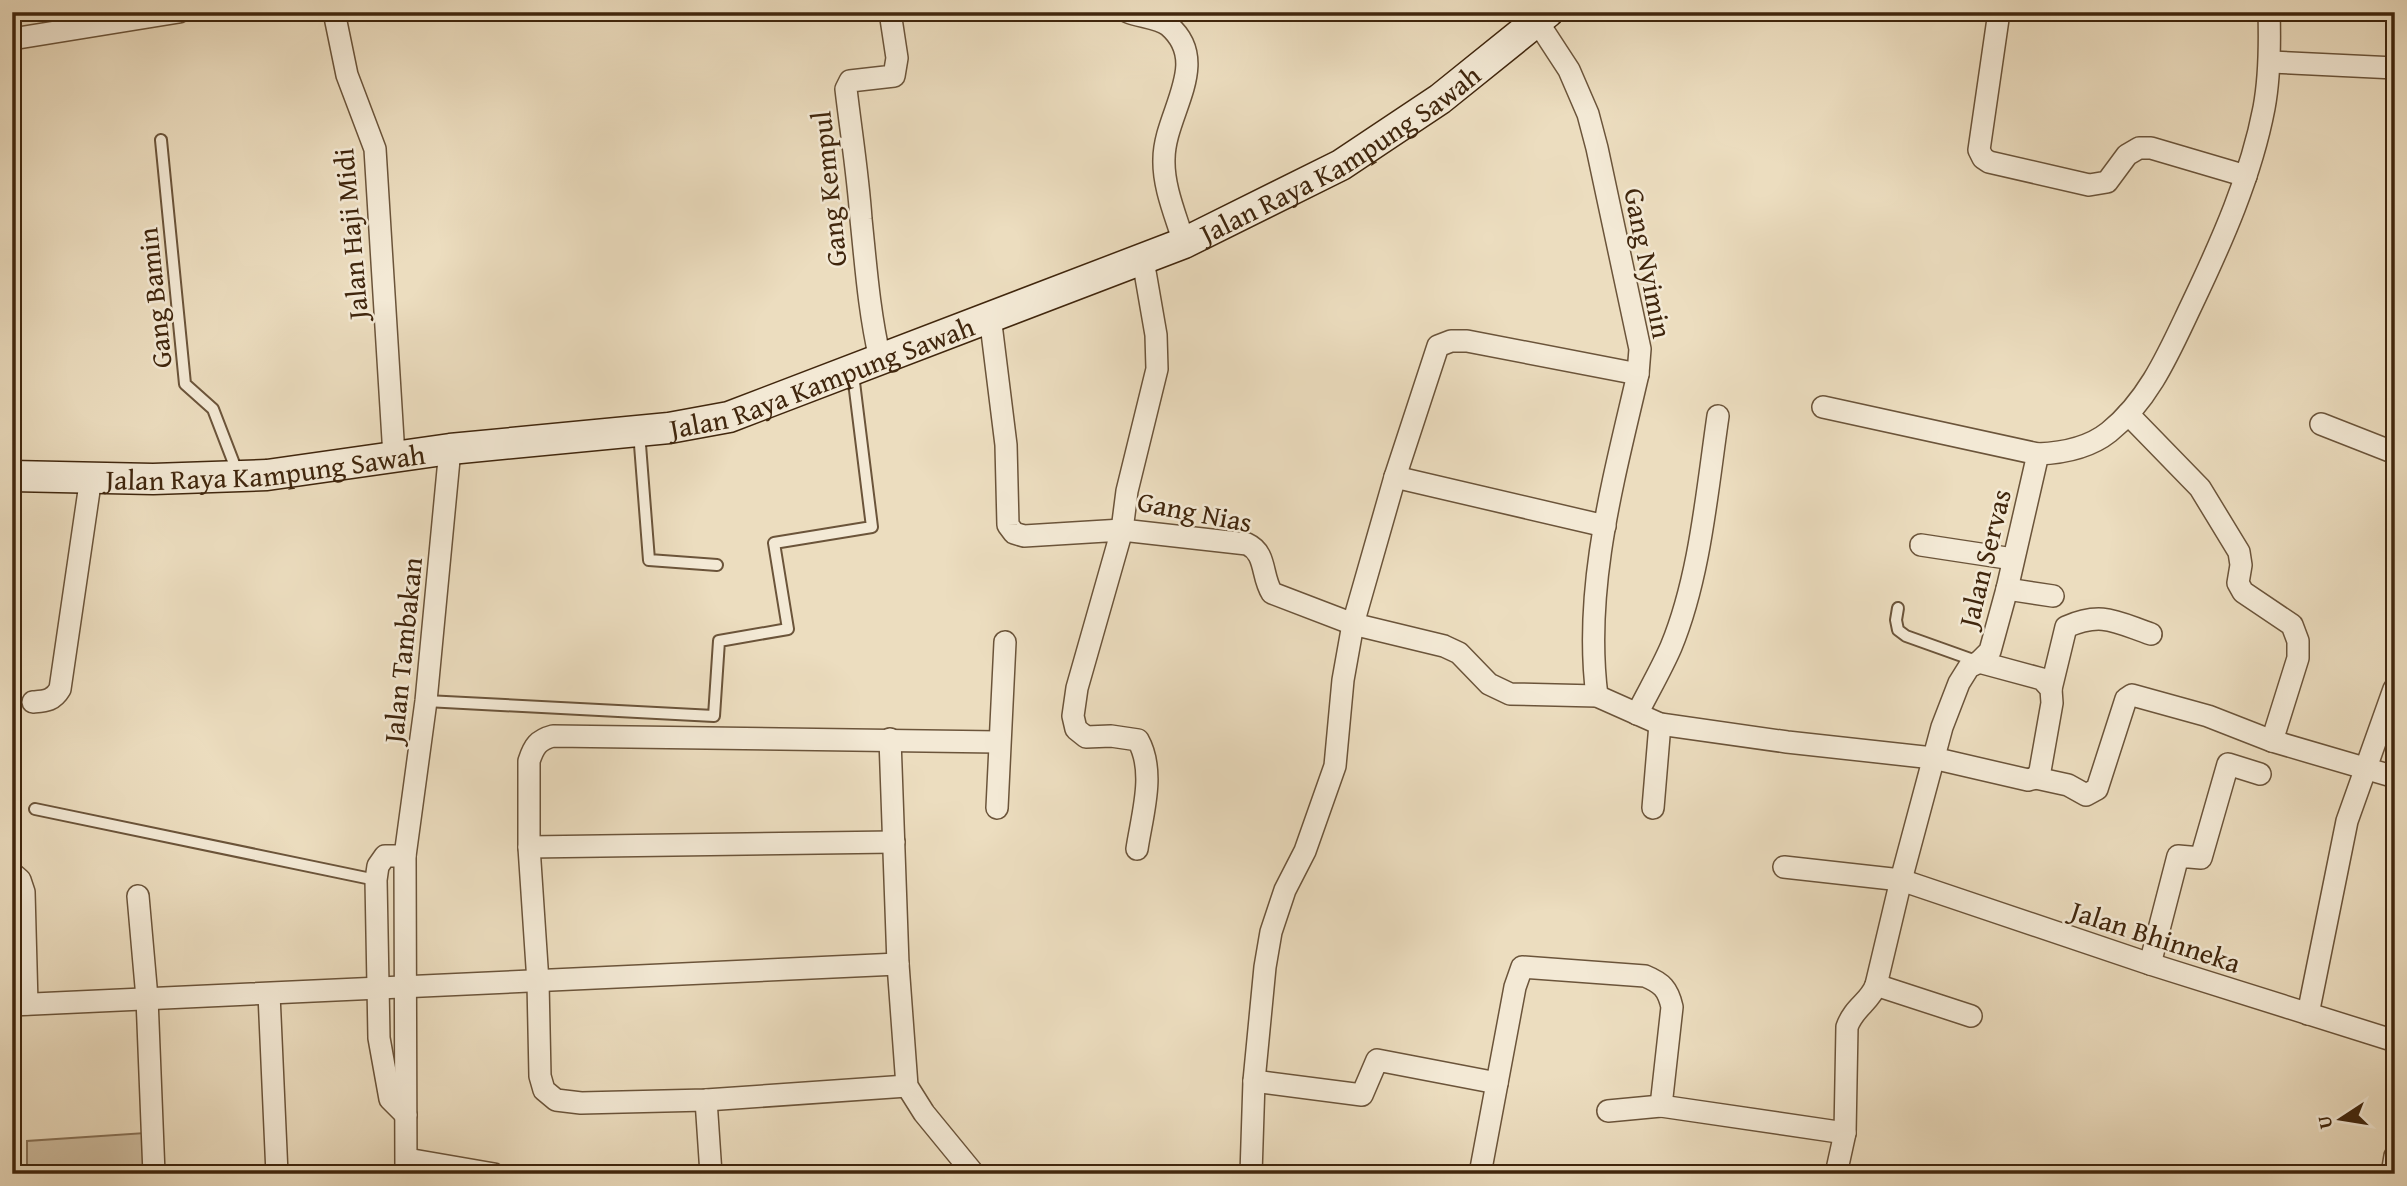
<svg xmlns="http://www.w3.org/2000/svg" width="2407" height="1186" font-family="'Gentium Book Plus',serif">
  <style>
    .green { fill: #cfbea1; stroke: #887257; stroke-width: 2 }
    .lines { fill: none; stroke-linecap: round; stroke-linejoin: round }
    .lane-casing { stroke: #6b543a; stroke-width: 14 }
    .street-casing { stroke: #6b543a; stroke-width: 24 }
    .secondary-casing { stroke: #40260d; stroke-width: 33 }
    .lane { stroke: #f3e9d5; stroke-width: 10 }
    .street { stroke: #f3e9d5; stroke-width: 21 }
    .secondary { stroke: #f3e9d5; stroke-width: 30 }
    .labels { text-anchor: middle; dominant-baseline: central; stroke-width: 5; stroke-linejoin: round; paint-order: stroke }
    .street-label { font-size: 28px; fill: #40260d; stroke: #f3e9d5 }
  </style>
  <rect width="100%" height="100%" fill="#ecddbf"/>
  <filter id="stains"><feTurbulence type="fractalNoise" baseFrequency=".00286" numOctaves="4"/><feColorMatrix values="0 0 0 0 .2 0 0 0 0 .09 0 0 0 0 .02 0 0 0 .5 -.17"/></filter>
  <radialGradient id="worn" r=".72"><stop offset=".6" stop-color="#630" stop-opacity="0"/><stop offset="1" stop-color="#630" stop-opacity=".3"/></radialGradient>
  <path class="green" d="M 145,1133 L 147,1174 L 27,1174 L 27,1141 Z"/>
  <g class="lines">
    <defs>
      <g id="lane">
        <path d="M 161,140 L 185,384 L 213,409 L 238,474"/>
        <path d="M 639,432 L 649,560 L 717,565"/>
        <path d="M 1898,608 L 1896,620 L 1898,630 L 1906,636 L 1976,661"/>
        <path d="M 426,701 L 714,716 L 719,641 L 788,629 L 774,543 L 872,527 L 853,374"/>
        <path d="M 35,809 L 376,880"/>
      </g>
      <g id="street">
        <path d="M 334,12 L 347,75 L 375,149 L 394,456"/>
        <path d="M 1128,12 C 1140,17 1160,18 1169,26 C 1212,63 1164,114 1164,159 C 1163,187 1176,216 1184,243"/>
        <path d="M 1999,12 L 1979,150 L 1983,158 L 1989,162 L 2089,185 L 2107,182 L 2127,155 L 2139,148 L 2151,148 L 2246,176"/>
        <path d="M 1537,21 L 1569,70 L 1588,114 L 1597,148 L 1640,349 L 1638,374 C 1614,478 1583,588 1597,696"/>
        <path d="M 12,39 L 179,12"/>
        <path d="M 2271,62 L 2395,68"/>
        <path d="M 1143,260 L 1156,335 L 1157,369 L 1127,491 L 1122,530 L 1247,544 C 1267,553 1261,576 1272,593 L 1353,624 L 1444,646 L 1459,653 L 1489,684 L 1510,694 L 1597,696 L 1660,724 L 1787,742 L 1933,758 L 2028,780 L 2036,778 L 2040,771 L 2052,703 L 2051,689 L 2042,679 L 1979,662"/>
        <path d="M 990,316 L 1006,445 L 1008,525 L 1014,533 L 1024,536 L 1122,530 L 1077,688 L 1073,716 L 1076,729 L 1086,737 L 1111,736 L 1138,740 C 1156,772 1142,815 1137,849"/>
        <path d="M 880,359 C 869,311 866,267 861,219 C 858,175 851,132 846,89 L 850,81 L 894,76 L 897,58 L 890,12"/>
        <path d="M 1823,407 L 2038,454"/>
        <path d="M 2128,414 L 2200,488 L 2239,552 L 2241,565 L 2238,583 L 2243,592 L 2292,625 L 2298,641 L 2298,658 L 2272,741"/>
        <path d="M 2321,424 L 2395,453"/>
        <path d="M 1395,477 L 1605,526"/>
        <path d="M 1921,545 L 2013,559"/>
        <path d="M 2007,589 L 2053,596"/>
        <path d="M 2051,689 L 2066,627 C 2102,611 2116,622 2151,634"/>
        <path d="M 33,702 C 45,701 53,701 60,689 L 91,477"/>
        <path d="M 1637,714 C 1648,692 1661,670 1671,647 C 1700,577 1707,491 1718,416"/>
        <path d="M 890,739 L 898,964 L 907,1086 L 924,1113 L 974,1174"/>
        <path d="M 2036,778 L 2068,785 L 2086,795 L 2097,789 L 2126,699 L 2132,695 L 2208,716 L 2272,741 L 2395,777"/>
        <path d="M 997,808 L 1005,642"/>
        <path d="M 1653,808 L 1660,724"/>
        <path d="M 529,847 L 894,842"/>
        <path d="M 405,856 L 385,856 L 378,866 L 376,880 L 379,1038 L 390,1099 L 406,1115"/>
        <path d="M 1784,867 L 1901,880 L 2150,964 L 2395,1041"/>
        <path d="M 12,873 L 20,880 L 24,892 L 27,1004"/>
        <path d="M 138,896 L 147,998 L 154,1174"/>
        <path d="M 2150,964 L 2178,856 L 2201,858 L 2228,764 L 2260,774"/>
        <path d="M 1876,985 L 1971,1016"/>
        <path d="M 269,994 L 277,1174"/>
        <path d="M 12,1005 L 898,964"/>
        <path d="M 2308,1014 L 2347,821 L 2394,689"/>
        <path d="M 1254,1081 L 1362,1095 L 1377,1060 L 1497,1083"/>
        <path d="M 907,1086 L 706,1100 L 581,1103 L 556,1100 L 544,1090 L 540,1076 L 538,982 L 529,847 L 529,761 C 534,746 538,740 553,736 L 998,742"/>
        <path d="M 706,1100 L 711,1174"/>
        <path d="M 1608,1111 L 1661,1106"/>
        <path d="M 407,1159 L 494,1174"/>
        <path d="M 406,1174 L 405,856 L 426,701 L 450,449"/>
        <path d="M 1251,1174 L 1254,1081 L 1265,967 L 1271,932 L 1285,890 L 1305,851 L 1335,766 L 1343,680 L 1353,624 L 1395,477 L 1438,346 L 1451,341 L 1467,341 L 1638,374"/>
        <path d="M 1480,1174 L 1515,987 L 1522,967 L 1645,976 C 1662,983 1668,989 1672,1007 L 1661,1106 L 1845,1133"/>
        <path d="M 1836,1174 L 1845,1133 L 1847,1027 C 1854,1007 1870,1002 1876,985 L 1901,880 L 1942,727 L 1959,683 L 1969,667 L 1979,662 L 1990,651 L 2007,589 L 2038,454 C 2063,453 2089,448 2109,432 C 2150,399 2170,350 2192,304 C 2222,241 2251,176 2264,108 C 2270,76 2270,45 2269,12"/>
        <path d="M 2392,1174 L 2395,1156"/>
      </g>
      <g id="secondary">
        <path id="s1" d="M 12,476 L 153,479 L 267,475 L 450,449 L 669,428 L 729,417 L 1184,243 L 1341,165 L 1440,99 L 1548,12"/>
      </g>
    </defs>
    <use href="#lane" class="lane-casing"/>
    <use href="#street" class="street-casing"/>
    <use href="#secondary" class="secondary-casing"/>
    <use href="#lane" class="lane"/>
    <use href="#street" class="street"/>
    <use href="#secondary" class="secondary"/>
  </g>
  <g class="labels">
    <g class="street-label">
      <text stroke="none"><textPath href="#s1" startOffset="1388">Jalan Raya Kampung Sawah</textPath></text>
      <text transform="translate(828 189) rotate(-96)">Gang Kempul</text>
      <text transform="translate(350 234) rotate(-95)">Jalan Haji Midi</text>
      <text transform="translate(1649 263) rotate(79)">Gang Nyimin</text>
      <text transform="translate(154 298) rotate(-96)">Gang Bamin</text>
      <text stroke="none"><textPath href="#s1" startOffset="821">Jalan Raya Kampung Sawah</textPath></text>
      <text stroke="none"><textPath href="#s1" startOffset="254">Jalan Raya Kampung Sawah</textPath></text>
      <text transform="translate(1195 511) rotate(11)">Gang Nias</text>
      <text transform="translate(1984 558) rotate(-76)">Jalan Servas</text>
      <text transform="translate(402 650) rotate(-84)">Jalan Tambakan</text>
      <text transform="translate(2156 936) rotate(18)">Jalan Bhinneka</text>
    </g>
  </g>
  <rect width="2407" height="1186" fill="none" stroke="#ecddbf" stroke-width="42"/>
  <rect x="14" y="14" width="2379" height="1158" fill="none" stroke="#40260d" stroke-width="3.5"/>
  <rect x="21" y="21" width="2365" height="1144" fill="none" stroke="#40260d" stroke-width="2"/>
  <g transform="translate(2341 1119) rotate(258)" stroke="#f3e9d5" stroke-width="5" paint-order="stroke">
  <path d="M0-5L12 26L0 18L-12 26Z" fill="#40260d"/>
  <text y="-10" font-size="19" font-weight="bold" text-anchor="middle" fill="#40260d">U</text>
  </g>
  <rect width="100%" height="100%" filter="url(#stains)"/>
  <rect width="100%" height="100%" fill="url(#worn)"/>
</svg>
